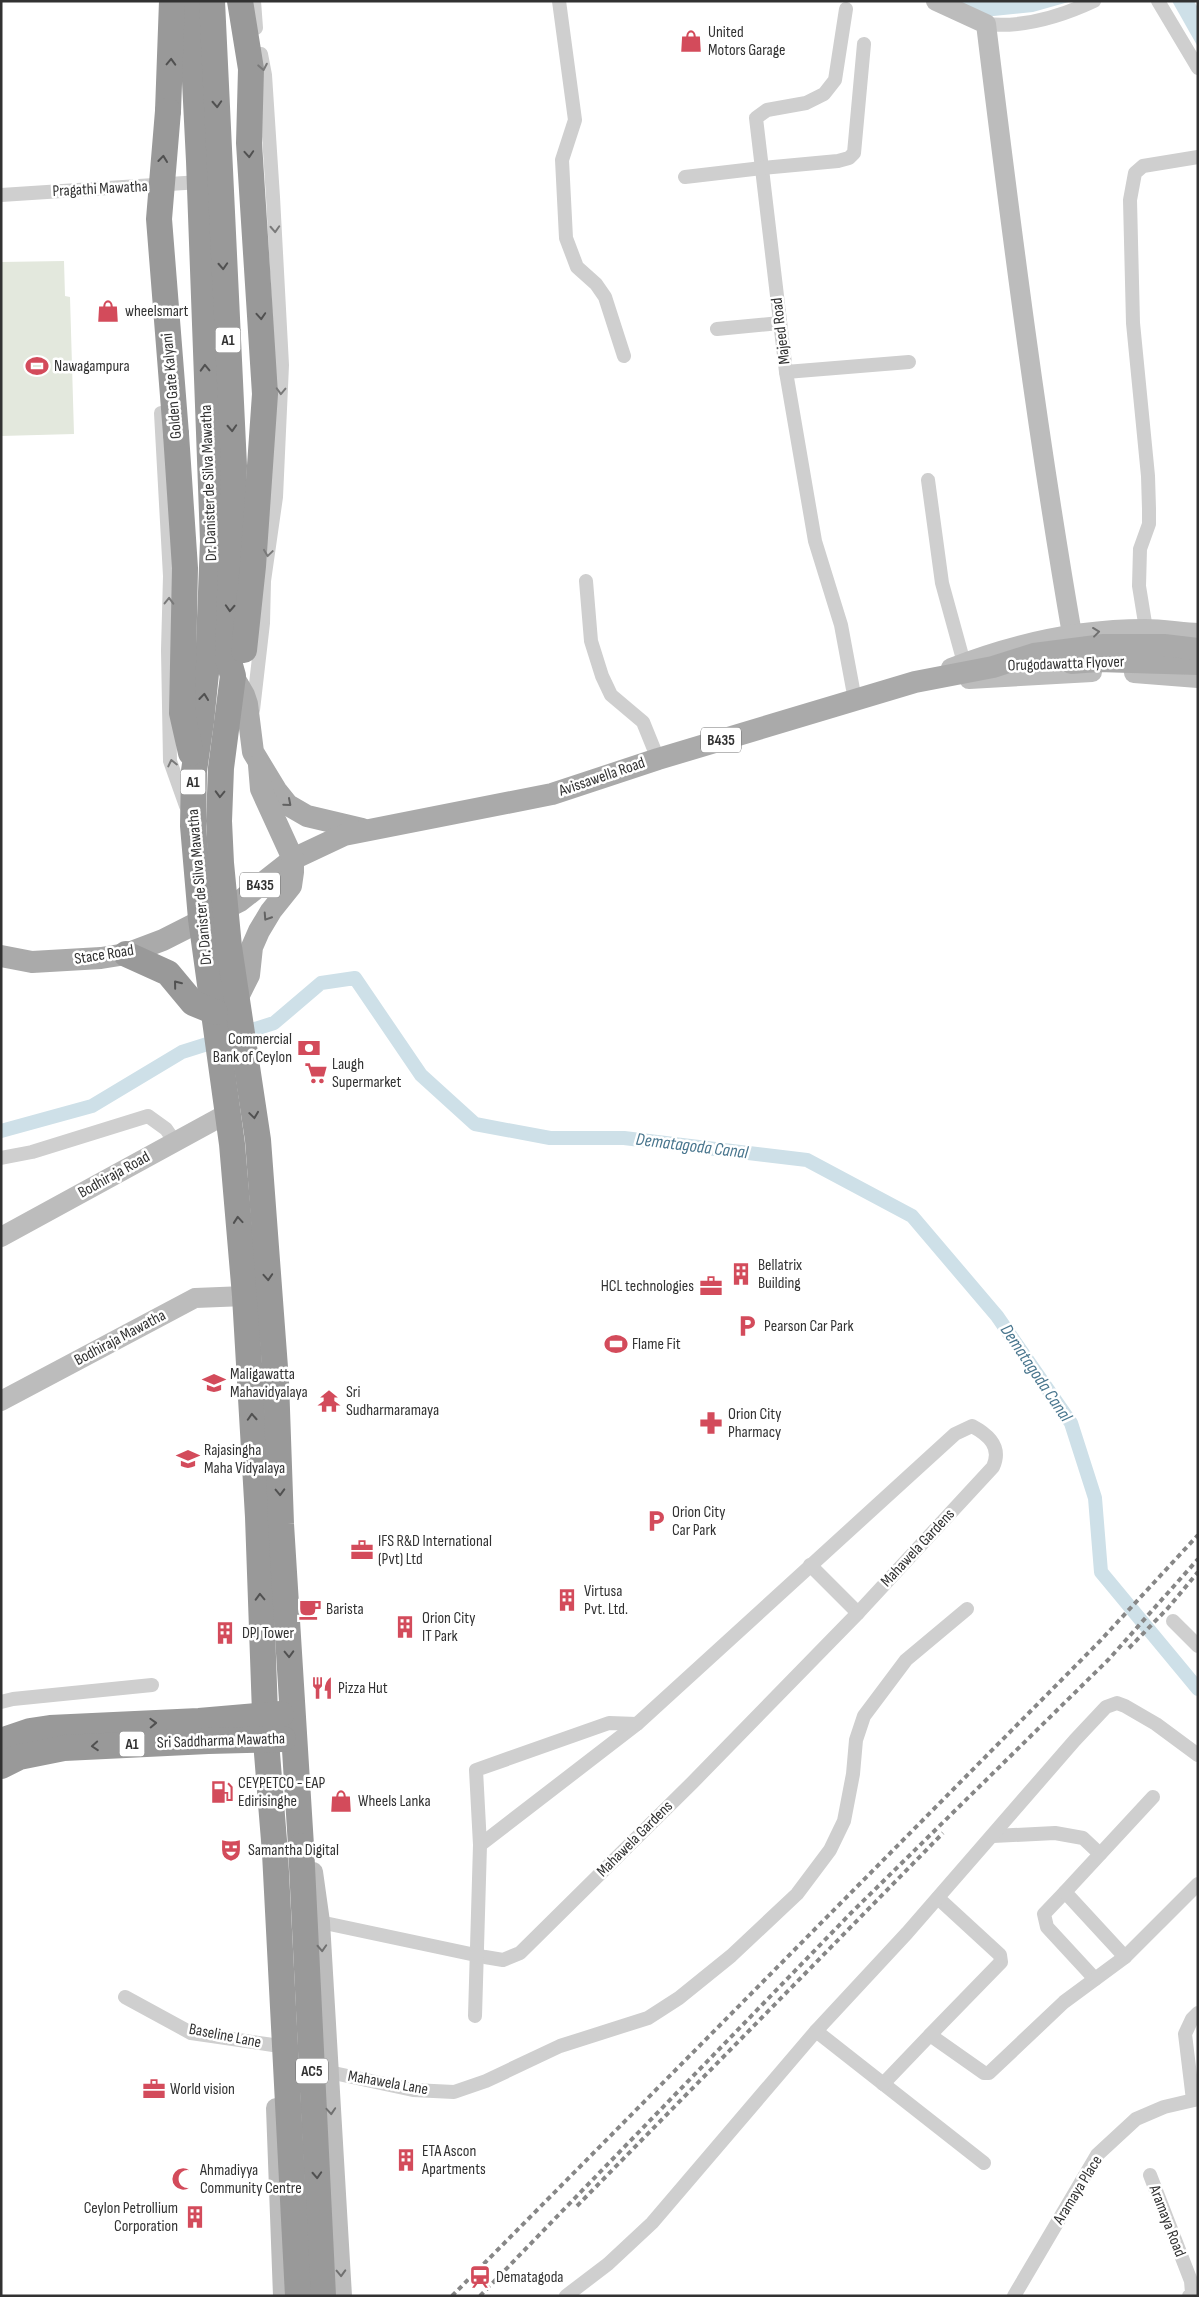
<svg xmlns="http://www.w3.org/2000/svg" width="1199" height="2297" font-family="'Sofia Sans Condensed',sans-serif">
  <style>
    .green { fill: #e3e8dd }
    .water { fill: #cee0e8 }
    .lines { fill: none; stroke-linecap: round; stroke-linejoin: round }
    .canal { stroke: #cee0e8; stroke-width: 14 }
    .street { stroke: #cfcfcf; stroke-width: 14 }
    .secondary { stroke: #bcbcbc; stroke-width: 20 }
    .primary { stroke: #aaa; stroke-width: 22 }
    .highway { stroke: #999; stroke-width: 26 }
    .rail { stroke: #878787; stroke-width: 4; stroke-dasharray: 5 4; stroke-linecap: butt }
    .highway-bridge { stroke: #999; stroke-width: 26 }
    .oneway { stroke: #515151 }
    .oneway2 { stroke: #797979 }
    .oneway3 { stroke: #707070 }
    .oneway4 { stroke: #626262 }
    .labels { text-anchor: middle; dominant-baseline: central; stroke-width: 5; stroke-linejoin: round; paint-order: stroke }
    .shield { fill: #fff; stroke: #707070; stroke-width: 1 }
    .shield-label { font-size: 15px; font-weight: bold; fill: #323232 }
    .poi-label { font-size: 16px; fill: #323232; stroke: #fff; text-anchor: start }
    .street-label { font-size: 16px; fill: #323232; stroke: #fff }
    .water-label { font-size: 18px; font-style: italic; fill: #48758d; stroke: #fff }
  </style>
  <rect width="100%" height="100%" fill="#fff"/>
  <path class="green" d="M 64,261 L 65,296 L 70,297 L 74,434 L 1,436 L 1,262 Z"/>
  <g class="water">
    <path d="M 954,1 L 1072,1 L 1033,12 L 984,17 Z"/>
    <path d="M 1172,1 L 1194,1 L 1198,8 L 1198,47 Z"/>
  </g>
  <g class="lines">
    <path class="canal" d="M 1,1131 L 92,1106 L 182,1052 L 274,1023 L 321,983 L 355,978 L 421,1075 L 475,1124 L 550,1138 L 624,1138 L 807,1160 L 912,1216 L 997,1316 L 1071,1423 L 1095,1498 L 1101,1572 L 1198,1689"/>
    <g class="street">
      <path d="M 254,1 L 256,28"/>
      <path d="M 559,1 L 575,120 L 562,160 L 566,238 L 577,267 L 596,284 L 605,297 L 624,356"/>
      <path d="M 1158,1 L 1198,68"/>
      <path d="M 846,9 L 835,80 L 824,94 L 806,103 L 767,110 L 756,118 L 786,372 L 815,541 L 841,625 L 855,700"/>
      <path d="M 986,24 C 1022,28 1062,16 1094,1"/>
      <path d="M 685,177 L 762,168 L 838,161 L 849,158 L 854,153 L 864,44"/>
      <path d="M 1,195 L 200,182"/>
      <path d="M 717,329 L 780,323"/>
      <path d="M 786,372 L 909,362"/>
      <path d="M 161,413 L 170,576 L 168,650 L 170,761 L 186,806"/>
      <path d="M 928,480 L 942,583 L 964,663"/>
      <path d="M 586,581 L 591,641 L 602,676 L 611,695 L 643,722 L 658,759"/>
      <path d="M 1146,629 L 1139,586 L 1140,549 L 1149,524 L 1149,509 L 1148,476 L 1133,323 L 1130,200 L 1135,173 L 1143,166 L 1198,157"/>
      <path d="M 253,710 L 263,623 L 264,581 L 276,497 L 282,365 L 273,197 L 265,75 L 261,54"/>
      <path d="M 1,1158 L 32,1152 L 148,1116 L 166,1129 L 175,1142"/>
      <path d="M 810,1565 L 858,1613"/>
      <path d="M 1173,1621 L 1198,1646"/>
      <path d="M 1,1702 L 13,1699 L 152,1685"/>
      <path d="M 993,1836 L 1055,1833 L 1083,1838 L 1100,1854"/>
      <path d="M 1065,1892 L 1044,1914 L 1047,1927 L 1095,1979"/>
      <path d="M 320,1922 L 485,1957 L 503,1960 L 520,1953 L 693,1782 L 858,1613 L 993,1467 C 1002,1447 989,1435 972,1426 L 955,1434 L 637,1724 L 480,1845"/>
      <path d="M 1125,1957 L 1198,1884"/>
      <path d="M 125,1997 L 191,2033 L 273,2045"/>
      <path d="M 475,2016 L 480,1845 L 476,1770 L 609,1723 L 637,1724"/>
      <path d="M 816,2031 L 984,2163"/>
      <path d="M 930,2035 L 1001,1962 L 1000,1955 L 938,1898"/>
      <path d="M 329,2072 L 413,2090 L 454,2092 L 486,2081 L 560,2046 L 648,2018 L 679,1998 L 731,1956 L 797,1894 L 830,1850 L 844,1821 L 853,1774 L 856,1740 L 864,1716 L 906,1660 L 967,1609"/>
      <path d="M 883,2084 L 930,2035 L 984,2073 L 989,2073 L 1064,2002 L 1125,1957 L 1065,1892 L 1153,1797"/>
      <path d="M 1193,2100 L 1185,2034 L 1192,2019 L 1198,2013"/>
      <path d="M 1150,2175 L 1191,2281 L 1192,2293 L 1189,2296"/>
      <path d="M 566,2296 L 608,2264 L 652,2223 L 816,2031 L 907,1933 L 1075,1740 L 1106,1707 L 1117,1703 L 1125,1706 L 1156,1724 L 1198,1755"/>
      <path d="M 1014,2296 L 1097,2155 L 1136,2119 L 1164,2107 L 1198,2099"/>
    </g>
    <g class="secondary">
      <path d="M 936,1 L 986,24 C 1011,228 1037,432 1072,634"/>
      <path d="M 951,668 C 1012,644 1079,629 1145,629 C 1162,629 1180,632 1198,633"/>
      <path d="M 1134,673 L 1198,678"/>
      <path d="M 969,679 L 1092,672"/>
      <path d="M 1,1237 L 228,1113"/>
      <path d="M 1,1401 L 195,1298 L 245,1296"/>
      <path d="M 313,1872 L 320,1922 L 342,2296"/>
      <path d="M 276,2108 L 283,2296"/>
    </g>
    <g class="primary">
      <path d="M 1071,663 L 1098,661 L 1198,664"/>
      <path d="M 233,676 L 244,695 L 247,704 L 253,752 L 276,790 L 288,805 L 307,816 L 362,829"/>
      <path d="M 1,956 L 32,962 L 101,958 L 126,954 L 163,940 L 240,901 L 293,859 L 344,835 L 552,794 L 658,759 L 915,682 L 993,667 L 1034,654 L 1104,645 L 1164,645 L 1198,649"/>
      <path d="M 237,999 L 249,975 L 252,947 L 259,931 L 271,911 L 291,886 L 293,872 L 293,859 L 261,789 L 259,765"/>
    </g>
    <g class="highway">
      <path d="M 191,1 L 199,161 L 213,541 L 209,644 L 201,722 L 194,771 L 193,826 L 201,919 L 232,1144 L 245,1296 L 258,1517 L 266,1741 L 275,1853"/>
      <path d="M 212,1 L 234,466 L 228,658 L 233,676 L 221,768 L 219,821 L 221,863 L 229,947 L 258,1140 L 276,1381 L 281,1524 L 301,1846"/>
      <path d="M 240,1 L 251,69 L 249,143 L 265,394 L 253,566 L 244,650"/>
      <path d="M 168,111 L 172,1"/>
      <path d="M 176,434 L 185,568 L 182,713 L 191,753"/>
      <path d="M 126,954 L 168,973 L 193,1003 L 215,1012"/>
      <path d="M 1,1741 L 30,1731 L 50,1728 L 199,1721 L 281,1714"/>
      <path d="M 1,1766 L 19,1757 L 64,1748 L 208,1741 L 283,1739"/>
    </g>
    <g class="rail">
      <path d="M 1129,1648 L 1168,1608 L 1198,1572"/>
      <path d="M 577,2206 L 943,1833"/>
      <path d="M 452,2296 L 1100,1641 L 1198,1535"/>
      <path d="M 480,2296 L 851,1913 L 1109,1659 L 1198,1559"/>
    </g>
    <g class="highway-bridge">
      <path d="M 168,111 L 159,219 L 176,434"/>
      <path d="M 301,1846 L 323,2296"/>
      <path d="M 275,1853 L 298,2296"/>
    </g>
  </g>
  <defs><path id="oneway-chevron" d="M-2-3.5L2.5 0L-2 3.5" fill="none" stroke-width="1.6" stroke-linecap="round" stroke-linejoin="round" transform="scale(1.25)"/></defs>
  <g class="oneway">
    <use href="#oneway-chevron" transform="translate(171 62) rotate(-88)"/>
    <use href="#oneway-chevron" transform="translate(217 104) rotate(87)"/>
    <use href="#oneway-chevron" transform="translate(249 154) rotate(86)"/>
    <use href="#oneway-chevron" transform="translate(163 159) rotate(-84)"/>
    <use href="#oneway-chevron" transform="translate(223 266) rotate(87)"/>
    <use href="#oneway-chevron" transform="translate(261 316) rotate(86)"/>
    <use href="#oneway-chevron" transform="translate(205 368) rotate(-92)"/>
    <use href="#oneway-chevron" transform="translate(232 428) rotate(87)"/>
    <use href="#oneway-chevron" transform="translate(230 608) rotate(93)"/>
    <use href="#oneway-chevron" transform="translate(204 697) rotate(-84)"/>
    <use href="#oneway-chevron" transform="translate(220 794) rotate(92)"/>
    <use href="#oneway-chevron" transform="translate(177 984) rotate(-129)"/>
    <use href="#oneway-chevron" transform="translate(254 1115) rotate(82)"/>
    <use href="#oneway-chevron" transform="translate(238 1220) rotate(-95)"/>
    <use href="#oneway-chevron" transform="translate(268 1277) rotate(86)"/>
    <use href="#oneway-chevron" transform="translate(252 1417) rotate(-93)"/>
    <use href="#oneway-chevron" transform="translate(280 1492) rotate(88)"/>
    <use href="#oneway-chevron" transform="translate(260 1597) rotate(-92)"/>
    <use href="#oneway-chevron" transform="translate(289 1654) rotate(88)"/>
    <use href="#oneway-chevron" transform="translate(153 1723) rotate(-2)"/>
    <use href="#oneway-chevron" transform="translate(95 1746) rotate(176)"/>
    <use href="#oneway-chevron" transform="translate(317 2175) rotate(87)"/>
  </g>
  <g class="oneway2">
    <use href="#oneway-chevron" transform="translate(263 67) rotate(79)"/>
    <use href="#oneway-chevron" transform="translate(275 229) rotate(87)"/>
    <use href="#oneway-chevron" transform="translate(281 391) rotate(92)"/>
    <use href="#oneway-chevron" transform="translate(268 553) rotate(98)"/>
    <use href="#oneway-chevron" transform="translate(169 601) rotate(-89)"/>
    <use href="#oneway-chevron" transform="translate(172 763) rotate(-103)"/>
  </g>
  <g class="oneway3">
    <use href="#oneway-chevron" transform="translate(1096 632) rotate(-7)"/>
    <use href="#oneway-chevron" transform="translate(322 1948) rotate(87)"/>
    <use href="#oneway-chevron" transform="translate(331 2111) rotate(86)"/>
    <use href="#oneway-chevron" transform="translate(341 2273) rotate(88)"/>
  </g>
  <g class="oneway4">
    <use href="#oneway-chevron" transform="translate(288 803) rotate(41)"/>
    <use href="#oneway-chevron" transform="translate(267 917) rotate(123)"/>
  </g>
  <defs>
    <symbol id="shop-bare" viewBox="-9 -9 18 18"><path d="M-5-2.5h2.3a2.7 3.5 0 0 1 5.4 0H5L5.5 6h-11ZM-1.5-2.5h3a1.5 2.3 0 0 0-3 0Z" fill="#d34b5b" stroke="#fff" stroke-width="2.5" paint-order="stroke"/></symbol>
    <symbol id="stadium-bare" viewBox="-9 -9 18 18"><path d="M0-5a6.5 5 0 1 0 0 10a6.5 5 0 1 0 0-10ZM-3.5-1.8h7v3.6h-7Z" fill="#d34b5b" stroke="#fff" stroke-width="2.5" paint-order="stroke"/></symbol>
    <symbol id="bank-bare" viewBox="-9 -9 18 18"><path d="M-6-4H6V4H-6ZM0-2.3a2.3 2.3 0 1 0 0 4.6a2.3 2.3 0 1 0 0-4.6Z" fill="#d34b5b" stroke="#fff" stroke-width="2.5" paint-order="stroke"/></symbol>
    <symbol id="supermarket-bare" viewBox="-9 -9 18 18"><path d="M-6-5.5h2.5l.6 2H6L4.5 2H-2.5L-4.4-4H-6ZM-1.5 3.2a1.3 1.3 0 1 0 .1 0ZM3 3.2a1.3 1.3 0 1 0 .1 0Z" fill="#d34b5b" stroke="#fff" stroke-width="2.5" paint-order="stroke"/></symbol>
    <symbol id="building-bare" viewBox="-9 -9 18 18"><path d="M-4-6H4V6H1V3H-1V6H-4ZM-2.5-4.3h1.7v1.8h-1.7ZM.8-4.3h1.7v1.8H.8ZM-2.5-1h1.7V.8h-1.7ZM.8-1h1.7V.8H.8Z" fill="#d34b5b" stroke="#fff" stroke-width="2.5" paint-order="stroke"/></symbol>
    <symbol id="office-bare" viewBox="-9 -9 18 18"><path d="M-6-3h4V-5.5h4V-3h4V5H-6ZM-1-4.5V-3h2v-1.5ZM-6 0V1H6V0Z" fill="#d34b5b" stroke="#fff" stroke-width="2.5" paint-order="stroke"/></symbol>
    <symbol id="parking-bare" viewBox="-9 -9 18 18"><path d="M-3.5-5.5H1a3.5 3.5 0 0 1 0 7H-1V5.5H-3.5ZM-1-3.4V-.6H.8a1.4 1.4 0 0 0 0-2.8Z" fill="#d34b5b" stroke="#fff" stroke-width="2.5" paint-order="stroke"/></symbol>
    <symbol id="school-bare" viewBox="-9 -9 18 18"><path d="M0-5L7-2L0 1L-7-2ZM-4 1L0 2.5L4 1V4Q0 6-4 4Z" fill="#d34b5b" stroke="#fff" stroke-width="2.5" paint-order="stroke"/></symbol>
    <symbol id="temple-bare" viewBox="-9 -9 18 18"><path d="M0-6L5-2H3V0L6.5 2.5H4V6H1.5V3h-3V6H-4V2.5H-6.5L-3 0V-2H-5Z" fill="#d34b5b" stroke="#fff" stroke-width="2.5" paint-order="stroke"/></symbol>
    <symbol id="pharmacy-bare" viewBox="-9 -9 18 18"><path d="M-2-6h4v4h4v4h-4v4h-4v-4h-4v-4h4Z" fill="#d34b5b" stroke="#fff" stroke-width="2.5" paint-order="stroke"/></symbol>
    <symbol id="cafe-bare" viewBox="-9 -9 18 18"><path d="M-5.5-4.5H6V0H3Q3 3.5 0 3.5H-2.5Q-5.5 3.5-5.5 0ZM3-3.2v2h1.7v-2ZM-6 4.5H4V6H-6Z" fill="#d34b5b" stroke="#fff" stroke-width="2.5" paint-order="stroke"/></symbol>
    <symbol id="restaurant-bare" viewBox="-9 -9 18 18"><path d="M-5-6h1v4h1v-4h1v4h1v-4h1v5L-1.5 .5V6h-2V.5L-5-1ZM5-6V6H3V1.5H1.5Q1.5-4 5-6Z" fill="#d34b5b" stroke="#fff" stroke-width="2.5" paint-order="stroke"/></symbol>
    <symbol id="fuel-bare" viewBox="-9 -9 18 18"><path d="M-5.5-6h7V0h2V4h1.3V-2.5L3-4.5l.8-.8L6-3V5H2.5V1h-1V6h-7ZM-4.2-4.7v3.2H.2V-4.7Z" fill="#d34b5b" stroke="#fff" stroke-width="2.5" paint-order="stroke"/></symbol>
    <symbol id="theatre-bare" viewBox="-9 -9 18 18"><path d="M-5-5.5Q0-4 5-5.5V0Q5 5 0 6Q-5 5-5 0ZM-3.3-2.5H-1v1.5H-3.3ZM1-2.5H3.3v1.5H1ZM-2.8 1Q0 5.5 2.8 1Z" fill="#d34b5b" stroke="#fff" stroke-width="2.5" paint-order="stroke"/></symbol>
    <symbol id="mosque-bare" viewBox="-9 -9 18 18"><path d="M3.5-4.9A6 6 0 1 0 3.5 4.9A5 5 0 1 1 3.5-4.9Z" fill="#d34b5b" stroke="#fff" stroke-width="2.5" paint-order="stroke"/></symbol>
    <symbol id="station-bare" viewBox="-9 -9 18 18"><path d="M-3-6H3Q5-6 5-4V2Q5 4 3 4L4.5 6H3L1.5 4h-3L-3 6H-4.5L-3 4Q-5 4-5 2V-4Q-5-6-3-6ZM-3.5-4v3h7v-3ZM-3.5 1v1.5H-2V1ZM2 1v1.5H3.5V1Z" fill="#d34b5b" stroke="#fff" stroke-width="2.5" paint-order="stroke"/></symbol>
  </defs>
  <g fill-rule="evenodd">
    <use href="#shop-bare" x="675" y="25" width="32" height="32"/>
    <use href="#shop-bare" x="92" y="295" width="32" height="32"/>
    <use href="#stadium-bare" x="21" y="350" width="32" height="32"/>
    <use href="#bank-bare" x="293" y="1032" width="32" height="32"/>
    <use href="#supermarket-bare" x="300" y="1057" width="32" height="32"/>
    <use href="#building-bare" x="725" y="1258" width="32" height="32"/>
    <use href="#office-bare" x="695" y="1270" width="32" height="32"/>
    <use href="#parking-bare" x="731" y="1310" width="32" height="32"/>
    <use href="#stadium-bare" x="600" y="1328" width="32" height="32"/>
    <use href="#school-bare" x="198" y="1367" width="32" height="32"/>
    <use href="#temple-bare" x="313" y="1385" width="32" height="32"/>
    <use href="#pharmacy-bare" x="695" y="1407" width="32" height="32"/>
    <use href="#school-bare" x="172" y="1443" width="32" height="32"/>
    <use href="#parking-bare" x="640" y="1505" width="32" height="32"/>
    <use href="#office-bare" x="346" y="1534" width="32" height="32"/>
    <use href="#building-bare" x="551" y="1584" width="32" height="32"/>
    <use href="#cafe-bare" x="294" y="1593" width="32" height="32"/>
    <use href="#building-bare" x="389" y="1611" width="32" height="32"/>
    <use href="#building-bare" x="209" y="1617" width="32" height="32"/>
    <use href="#restaurant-bare" x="306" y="1672" width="32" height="32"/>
    <use href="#fuel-bare" x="206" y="1776" width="32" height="32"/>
    <use href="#shop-bare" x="325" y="1785" width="32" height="32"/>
    <use href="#theatre-bare" x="215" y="1834" width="32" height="32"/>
    <use href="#office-bare" x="138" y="2073" width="32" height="32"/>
    <use href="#building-bare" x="390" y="2144" width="32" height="32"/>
    <use href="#mosque-bare" x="167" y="2163" width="32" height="32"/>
    <use href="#building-bare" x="179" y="2201" width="32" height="32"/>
    <use href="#station-bare" x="464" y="2261" width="32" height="32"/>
  </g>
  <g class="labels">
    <g class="shield">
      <rect x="215.5" y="327.5" width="25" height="25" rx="4"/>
      <rect x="701" y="727.5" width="40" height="25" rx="4"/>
      <rect x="180.5" y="769.5" width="25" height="25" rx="4"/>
      <rect x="240" y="872.5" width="40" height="25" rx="4"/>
      <rect x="119.5" y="1731.5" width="25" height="25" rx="4"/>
      <rect x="296" y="2058.5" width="32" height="25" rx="4"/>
    </g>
    <g class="shield-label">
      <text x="228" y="340">A1</text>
      <text x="721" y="740">B435</text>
      <text x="193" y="782">A1</text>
      <text x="260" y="885">B435</text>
      <text x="132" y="1744">A1</text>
      <text x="312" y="2071">AC5</text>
    </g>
    <g class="poi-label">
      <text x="708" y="32">United<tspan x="708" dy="18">Motors Garage</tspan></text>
      <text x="125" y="311">wheelsmart</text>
      <text x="54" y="366">Nawagampura</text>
      <text x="292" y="1039" text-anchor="end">Commercial<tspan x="292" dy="18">Bank of Ceylon</tspan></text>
      <text x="332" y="1064">Laugh<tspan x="332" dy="18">Supermarket</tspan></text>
      <text x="758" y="1265">Bellatrix<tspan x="758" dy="18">Building</tspan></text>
      <text x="694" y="1286" text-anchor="end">HCL technologies</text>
      <text x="764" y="1326">Pearson Car Park</text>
      <text x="632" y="1344">Flame Fit</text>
      <text x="230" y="1374">Maligawatta<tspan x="230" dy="18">Mahavidyalaya</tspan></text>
      <text x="346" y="1392">Sri<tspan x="346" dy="18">Sudharmaramaya</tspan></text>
      <text x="728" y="1414">Orion City<tspan x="728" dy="18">Pharmacy</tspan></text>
      <text x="204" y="1450">Rajasingha<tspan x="204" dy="18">Maha Vidyalaya</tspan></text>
      <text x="672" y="1512">Orion City<tspan x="672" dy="18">Car Park</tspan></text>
      <text x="378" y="1541">IFS R&amp;D International<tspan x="378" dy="18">(Pvt) Ltd</tspan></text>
      <text x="584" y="1591">Virtusa<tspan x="584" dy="18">Pvt. Ltd.</tspan></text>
      <text x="326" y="1609">Barista</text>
      <text x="422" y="1618">Orion City<tspan x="422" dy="18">IT Park</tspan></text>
      <text x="242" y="1633">DPJ Tower</text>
      <text x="338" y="1688">Pizza Hut</text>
      <text x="238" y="1783">CEYPETCO - EAP<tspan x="238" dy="18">Edirisinghe</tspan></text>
      <text x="358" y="1801">Wheels Lanka</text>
      <text x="248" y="1850">Samantha Digital</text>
      <text x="170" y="2089">World vision</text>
      <text x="422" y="2151">ETA Ascon<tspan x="422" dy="18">Apartments</tspan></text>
      <text x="200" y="2170">Ahmadiyya<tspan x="200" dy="18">Community Centre</tspan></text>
      <text x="178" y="2208" text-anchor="end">Ceylon Petrollium<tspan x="178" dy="18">Corporation</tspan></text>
      <text x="496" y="2277">Dematagoda</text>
    </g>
    <g class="street-label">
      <text transform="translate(100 189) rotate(-3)">Pragathi Mawatha</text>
      <text transform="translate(781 331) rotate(-97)">Majeed Road</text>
      <text transform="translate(172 386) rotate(-95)">Golden Gate Kalyani</text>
      <text transform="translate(209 483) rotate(-92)">Dr. Danister de Silva Mawatha</text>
      <text transform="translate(1066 664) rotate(-2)">Orugodawatta Flyover</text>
      <text transform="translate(602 777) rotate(-19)">Avissawella Road</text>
      <text transform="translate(200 887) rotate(-95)">Dr. Danister de Silva Mawatha</text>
      <text transform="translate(104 955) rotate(-9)">Stace Road</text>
      <text transform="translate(114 1175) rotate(-29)">Bodhiraja Road</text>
      <text transform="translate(120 1338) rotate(-28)">Bodhiraja Mawatha</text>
      <text transform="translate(918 1548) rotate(-47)">Mahawela Gardens</text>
      <text transform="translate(221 1741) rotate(-2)">Sri Saddharma Mawatha</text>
      <text transform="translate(635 1839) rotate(-45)">Mahawela Gardens</text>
      <text transform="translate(225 2036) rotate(11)">Baseline Lane</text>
      <text transform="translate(388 2083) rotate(10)">Mahawela Lane</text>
      <text transform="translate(1078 2190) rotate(-58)">Aramaya Place</text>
      <text transform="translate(1167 2221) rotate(69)">Aramaya Road</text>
    </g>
    <g class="water-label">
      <text transform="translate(692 1146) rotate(7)">Dematagoda Canal</text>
      <text transform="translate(1036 1373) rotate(56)">Dematagoda Canal</text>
    </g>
  </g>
  <rect width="1199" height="2297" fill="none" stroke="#323232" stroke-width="5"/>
</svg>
